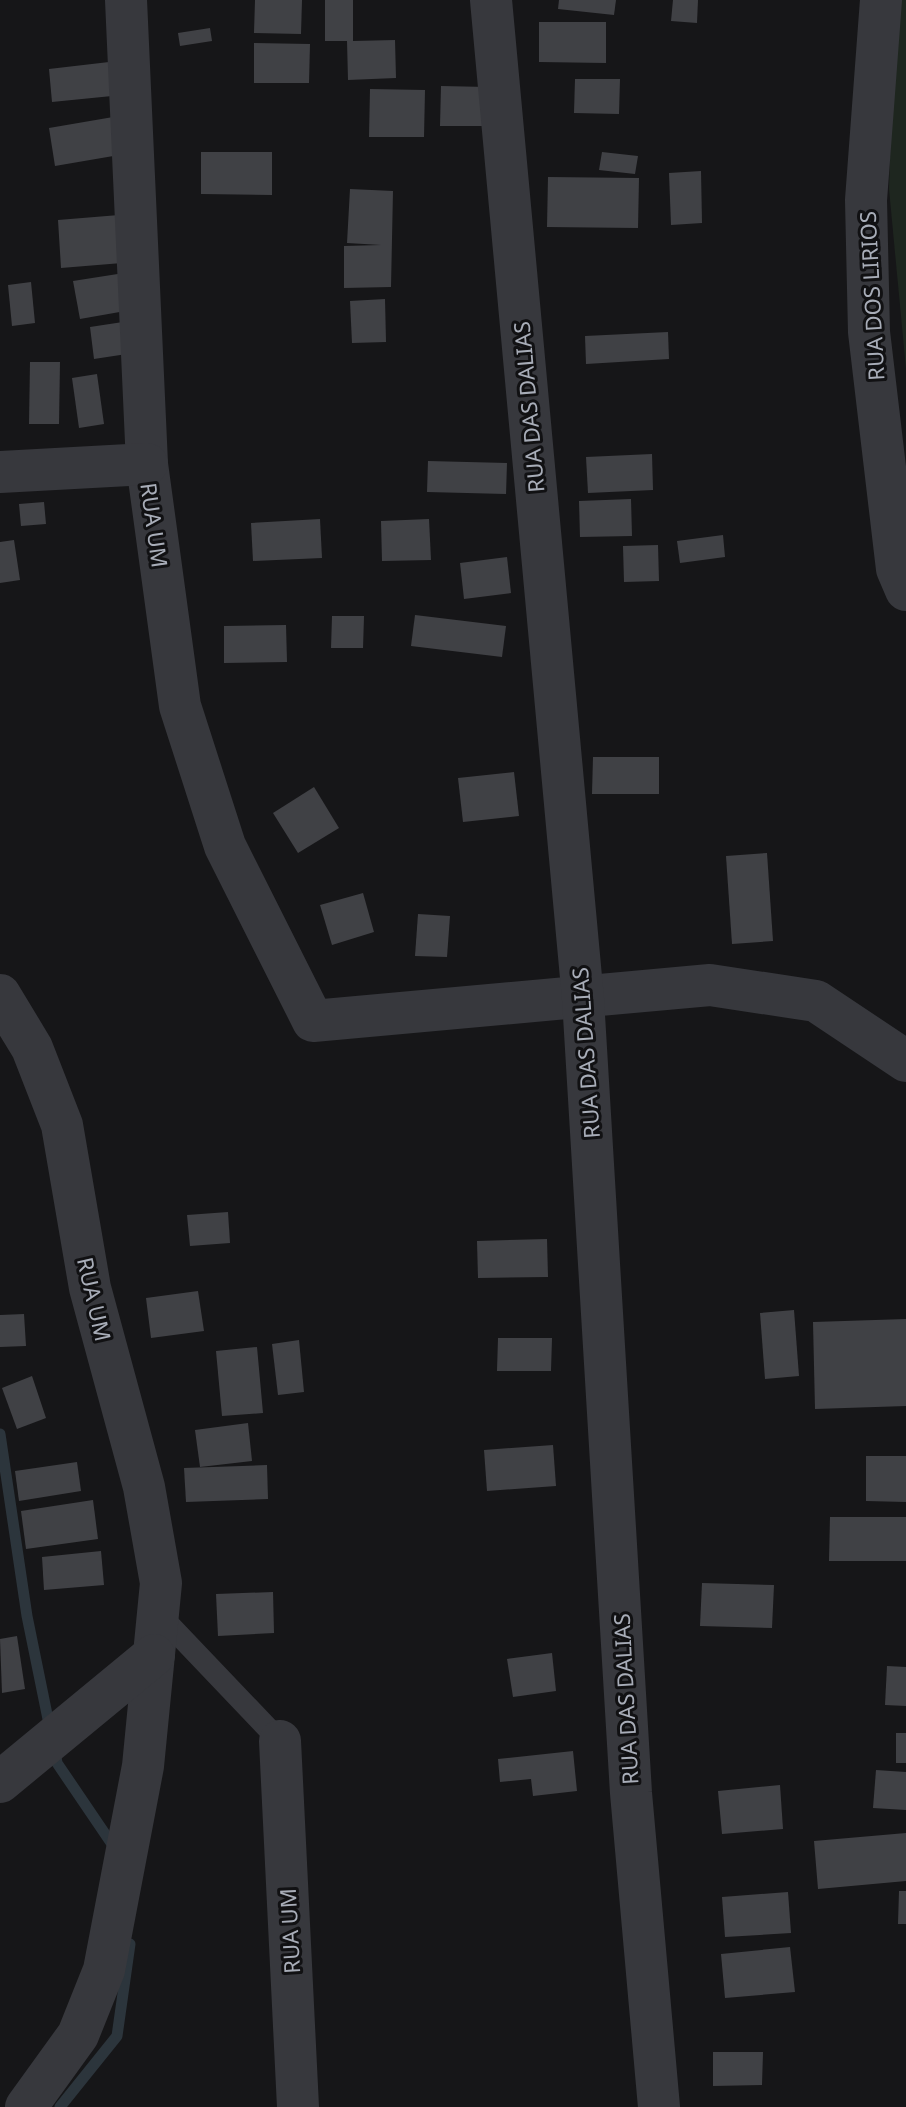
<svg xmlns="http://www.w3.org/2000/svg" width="906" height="2107" font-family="'Noto Sans',sans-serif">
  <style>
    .green { fill: #1e261f }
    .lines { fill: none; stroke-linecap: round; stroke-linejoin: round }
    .stream { stroke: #2c353c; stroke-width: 11 }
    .building { fill: #404145 }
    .lane { stroke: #37383d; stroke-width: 22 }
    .street { stroke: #37383d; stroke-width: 42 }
    .labels { text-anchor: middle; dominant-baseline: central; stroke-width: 6; stroke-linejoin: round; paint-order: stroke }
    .street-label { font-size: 22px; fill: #a8adb8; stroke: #111113 }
  </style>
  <rect width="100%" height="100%" fill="#161618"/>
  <path class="green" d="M 895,0 L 906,0 L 906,369 L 889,189 Z"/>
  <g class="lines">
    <g class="stream">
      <path d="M 0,1434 L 27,1616 L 50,1729"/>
      <path d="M 55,1750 L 57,1763 L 116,1850"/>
      <path d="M 60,2107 L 117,2036 L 130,1944"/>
    </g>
  </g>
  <g class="building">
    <path d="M 255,0 L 302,0 L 301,34 L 254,33 Z"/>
    <path d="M 325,0 L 353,0 L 353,41 L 395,40 L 396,78 L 348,80 L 347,41 L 325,41 Z"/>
    <path d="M 559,0 L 616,0 L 614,15 L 558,9 Z"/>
    <path d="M 673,0 L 698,0 L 697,23 L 671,21 Z"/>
    <path d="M 539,22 L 606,22 L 606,63 L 539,62 Z"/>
    <path d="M 210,28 L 212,41 L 180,46 L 178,33 Z"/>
    <path d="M 254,43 L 310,44 L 309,83 L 254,83 Z"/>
    <path d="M 109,62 L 112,96 L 52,102 L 49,69 Z"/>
    <path d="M 575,79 L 620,79 L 619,114 L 574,113 Z"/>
    <path d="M 441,86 L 488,87 L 487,126 L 440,126 Z"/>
    <path d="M 370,89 L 425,90 L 424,137 L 369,137 Z"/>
    <path d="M 119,116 L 125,154 L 55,166 L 49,128 Z"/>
    <path d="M 201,152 L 272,152 L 272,195 L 201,194 Z"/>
    <path d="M 602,152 L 638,156 L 635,174 L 599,170 Z"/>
    <path d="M 701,171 L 702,223 L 671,225 L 669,173 Z"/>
    <path d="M 548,177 L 639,178 L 638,228 L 547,227 Z"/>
    <path d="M 350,189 L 393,191 L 391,287 L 344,288 L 344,246 L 381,245 L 347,243 Z"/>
    <path d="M 119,215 L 122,263 L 61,268 L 58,220 Z"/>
    <path d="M 124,273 L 131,310 L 80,319 L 73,281 Z"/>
    <path d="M 31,282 L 35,323 L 12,326 L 8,285 Z"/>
    <path d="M 385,299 L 386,342 L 352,343 L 350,301 Z"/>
    <path d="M 136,320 L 140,352 L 94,359 L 90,327 Z"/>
    <path d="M 668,332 L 669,359 L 586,364 L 585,336 Z"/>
    <path d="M 30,362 L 60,362 L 59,424 L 29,424 Z"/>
    <path d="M 97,374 L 104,424 L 79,428 L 72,378 Z"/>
    <path d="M 652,454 L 653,490 L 588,493 L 586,457 Z"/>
    <path d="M 428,461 L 507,463 L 506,494 L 427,492 Z"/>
    <path d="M 631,499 L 632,536 L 580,537 L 579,501 Z"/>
    <path d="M 44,502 L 46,524 L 21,526 L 19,504 Z"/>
    <path d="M 320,519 L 322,558 L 253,561 L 251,523 Z"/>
    <path d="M 429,519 L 431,560 L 382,561 L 381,521 Z"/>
    <path d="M 723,535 L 725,557 L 680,563 L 677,541 Z"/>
    <path d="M 14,540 L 20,580 L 0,583 L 0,542 Z"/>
    <path d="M 658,545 L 659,581 L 624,582 L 623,546 Z"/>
    <path d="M 507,557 L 511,593 L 464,599 L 460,563 Z"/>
    <path d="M 415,615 L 506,626 L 502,657 L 411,646 Z"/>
    <path d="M 332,616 L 364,616 L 363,648 L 331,648 Z"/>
    <path d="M 286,625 L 287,662 L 224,663 L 224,626 Z"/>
    <path d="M 593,757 L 659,757 L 659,794 L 592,794 Z"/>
    <path d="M 514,772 L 519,816 L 463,822 L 458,778 Z"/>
    <path d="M 314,787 L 339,828 L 298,853 L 273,813 Z"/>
    <path d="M 767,853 L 773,941 L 732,944 L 726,856 Z"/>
    <path d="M 363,893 L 374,932 L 332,945 L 320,905 Z"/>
    <path d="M 418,914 L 450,916 L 447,957 L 415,956 Z"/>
    <path d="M 228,1212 L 230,1243 L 190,1246 L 187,1215 Z"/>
    <path d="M 547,1239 L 548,1277 L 478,1278 L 477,1241 Z"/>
    <path d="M 198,1291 L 204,1331 L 151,1338 L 146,1298 Z"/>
    <path d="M 794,1310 L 799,1376 L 765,1379 L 760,1313 Z"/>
    <path d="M 24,1314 L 26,1346 L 0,1347 L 0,1315 Z"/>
    <path d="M 906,1319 L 906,1406 L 815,1409 L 813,1322 Z"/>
    <path d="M 498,1338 L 552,1338 L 551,1371 L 497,1371 Z"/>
    <path d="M 299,1340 L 304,1392 L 278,1395 L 272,1344 Z"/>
    <path d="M 257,1347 L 263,1413 L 222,1416 L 216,1351 Z"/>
    <path d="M 32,1376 L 46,1418 L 17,1429 L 2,1388 Z"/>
    <path d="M 248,1423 L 252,1461 L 200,1467 L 195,1430 Z"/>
    <path d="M 553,1445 L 556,1486 L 487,1491 L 484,1450 Z"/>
    <path d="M 866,1456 L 906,1456 L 906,1502 L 866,1501 Z"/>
    <path d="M 77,1462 L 81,1491 L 19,1501 L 15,1471 Z"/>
    <path d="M 267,1465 L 268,1499 L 186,1502 L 184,1468 Z"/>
    <path d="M 93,1500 L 98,1539 L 26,1549 L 21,1511 Z"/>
    <path d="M 830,1517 L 906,1517 L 906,1561 L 829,1561 Z"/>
    <path d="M 101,1551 L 104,1585 L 44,1590 L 42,1557 Z"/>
    <path d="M 702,1583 L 774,1585 L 772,1628 L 700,1626 Z"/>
    <path d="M 273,1592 L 274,1633 L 218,1636 L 216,1594 Z"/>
    <path d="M 17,1636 L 25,1689 L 2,1693 L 0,1639 Z"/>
    <path d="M 552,1653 L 556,1691 L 513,1697 L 507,1659 Z"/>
    <path d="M 887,1666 L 906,1667 L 906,1706 L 885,1705 Z"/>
    <rect x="896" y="1733" width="10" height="30"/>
    <path d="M 573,1751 L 577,1791 L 533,1796 L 531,1779 L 500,1782 L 498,1759 Z"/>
    <path d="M 876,1770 L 906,1772 L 906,1810 L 873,1808 Z"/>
    <path d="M 780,1785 L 783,1829 L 722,1834 L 718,1791 Z"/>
    <path d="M 906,1833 L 906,1881 L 818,1889 L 814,1841 Z"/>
    <path d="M 899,1891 L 906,1891 L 906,1924 L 898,1924 Z"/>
    <path d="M 788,1892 L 791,1933 L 725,1937 L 722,1897 Z"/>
    <path d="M 790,1947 L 795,1992 L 725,1998 L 721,1954 Z"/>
    <path d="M 713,2052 L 763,2052 L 762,2085 L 713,2086 Z"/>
  </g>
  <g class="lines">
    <path class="lane" d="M 158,1613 L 280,1741"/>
    <g class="street">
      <path d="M 126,0 L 147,464 L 180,706 L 225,846 L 313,1021 L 710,985 L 816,1001 L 906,1061"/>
      <path d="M 491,0 L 583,999 L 631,1793 L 659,2107"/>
      <path d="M 881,0 L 866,200 L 869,332 L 897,569 L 906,590"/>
      <path d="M 0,472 L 147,464"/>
      <path d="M 0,995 L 32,1048 L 62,1125 L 90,1288 L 144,1487 L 161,1583 L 143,1766 L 104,1970 L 78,2035 L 26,2107"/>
      <path d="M 280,1741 L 298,2107"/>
      <path d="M 0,1782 L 154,1655"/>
    </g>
  </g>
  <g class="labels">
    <g class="street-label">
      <text transform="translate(871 296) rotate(-93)">RUA DOS LIRIOS</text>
      <text transform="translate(528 407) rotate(-95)">RUA DAS DALIAS</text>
      <text transform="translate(155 525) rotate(82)">RUA UM</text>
      <text transform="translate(585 1053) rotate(-94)">RUA DAS DALIAS</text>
      <text transform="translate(95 1299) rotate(77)">RUA UM</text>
      <text transform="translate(625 1699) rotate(-93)">RUA DAS DALIAS</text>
      <text transform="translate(289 1931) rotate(-93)">RUA UM</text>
    </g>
  </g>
</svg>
